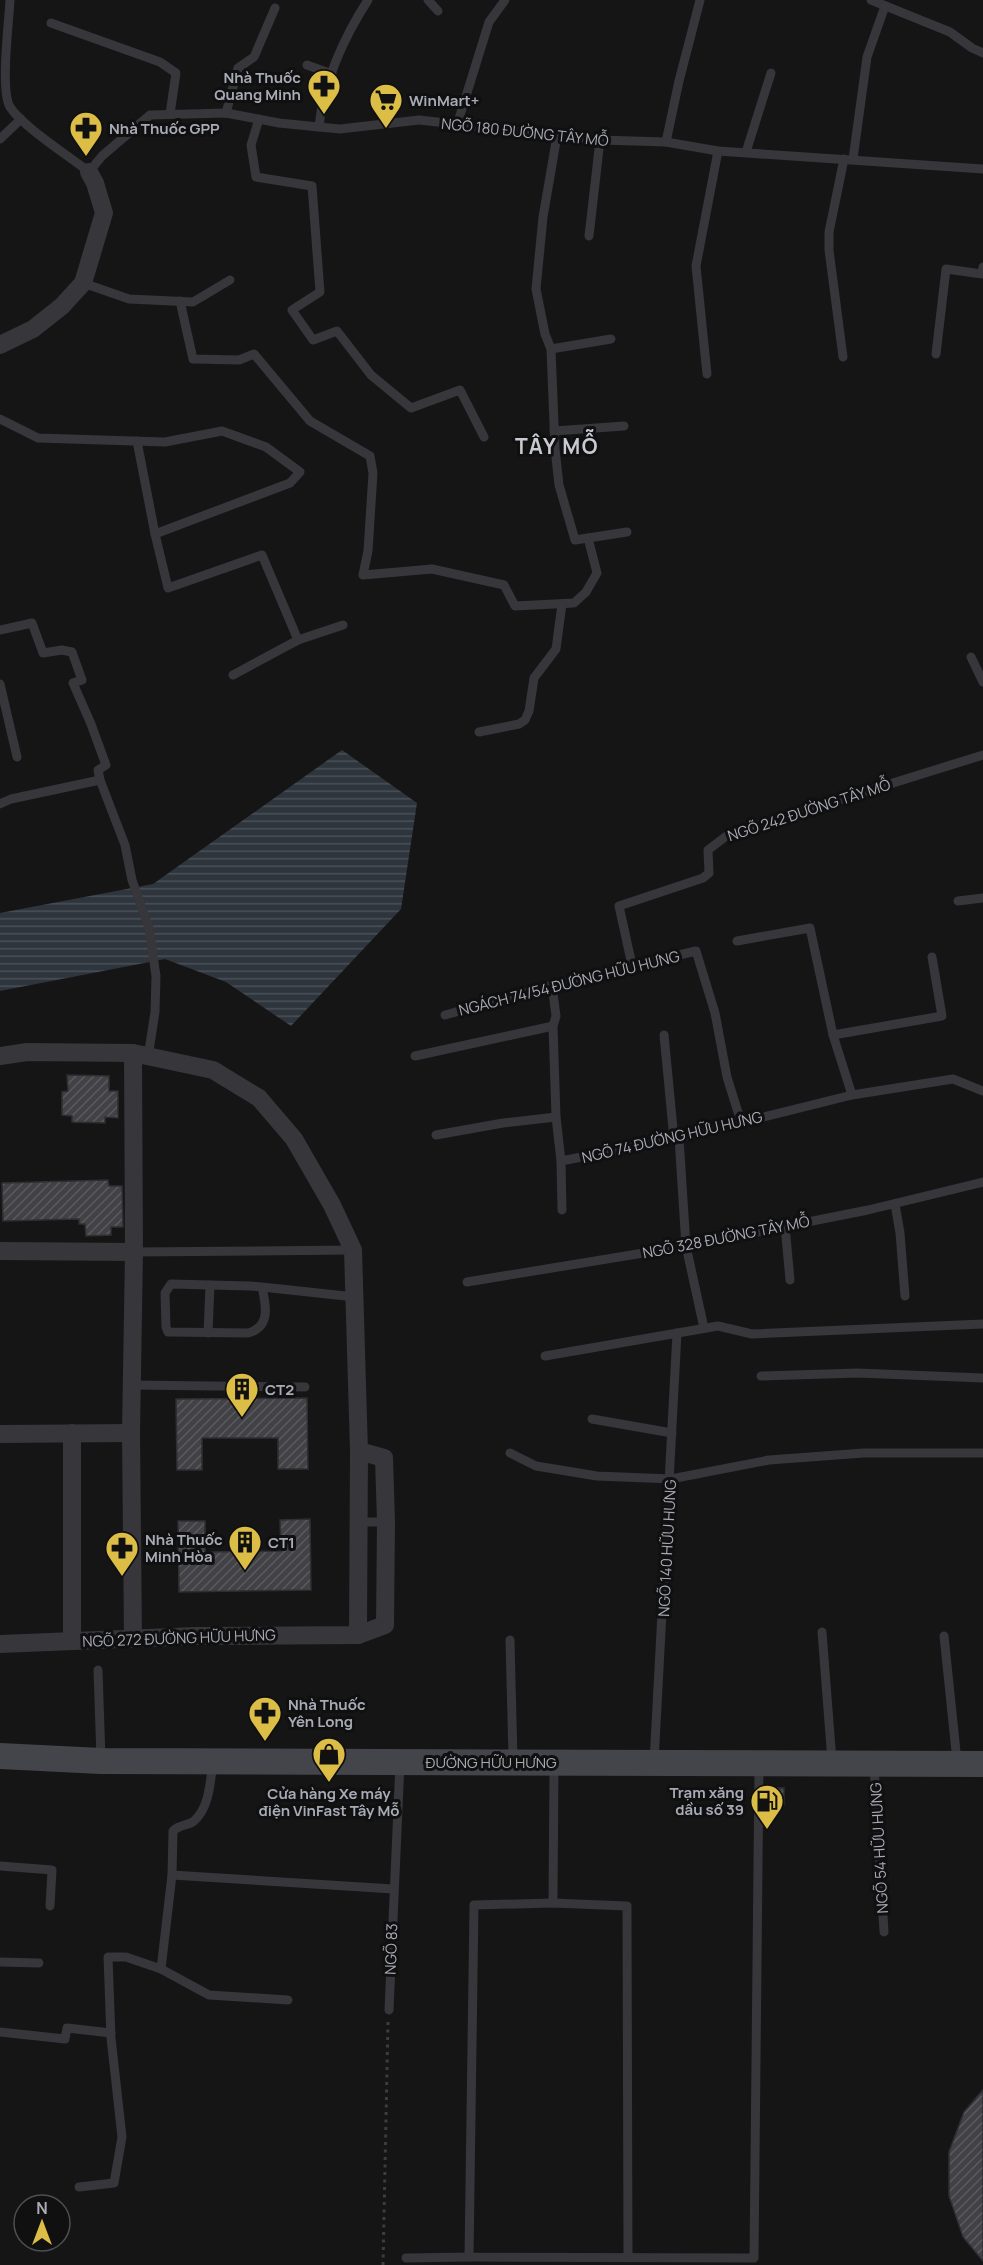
<svg xmlns="http://www.w3.org/2000/svg" width="983" height="2265" font-family="Manrope,sans-serif">
  <style>
    .water { fill: url(#water-rules) }
    .building { fill: url(#building-hatch); stroke: #2f2f32; stroke-width: 1.5 }
    .lines { fill: none; stroke-linecap: round; stroke-linejoin: round }
    .path { stroke: #3c3d41; stroke-width: 3; stroke-dasharray: 3 4.5; stroke-linecap: butt }
    .service { stroke: #36363b; stroke-width: 9 }
    .minor { stroke: #36363b; stroke-width: 18 }
    .secondary { stroke: #44454a; stroke-width: 26 }
    .labels { text-anchor: middle; dominant-baseline: central; stroke-width: 6; stroke-linejoin: round; paint-order: stroke }
    .poi-label { font-size: 15px; font-weight: bold; fill: #a8aab5; stroke: #101011; text-anchor: start }
    .street-label { font-size: 15px; fill: #a8aab5; stroke: #101011 }
    .district-label { font-size: 21px; font-weight: bold; letter-spacing: 1.5px; fill: #c8cad1; stroke: #101011 }
  </style>
  <defs>
    <pattern id="water-rules" width="6" height="5" patternUnits="userSpaceOnUse" patternTransform="scale(1.5)"><rect width="6" height="5" fill="#2f353d"/><path d="M0 2.5h6" fill="none" stroke="#4a5057"/></pattern>
    <pattern id="building-hatch" width="6" height="6" patternUnits="userSpaceOnUse" patternTransform="scale(1.5)"><rect width="6" height="6" fill="#424246"/><path d="M-1 1l2-2M0 6l6-6M5 7l2-2" fill="none" stroke="#5a5b5e"/></pattern>
  </defs>
  <rect width="100%" height="100%" fill="#151516"/>
  <path class="water" d="M 342,750 L 417,803 L 401,909 L 291,1026 L 226,982 L 165,959 L 0,991 L 0,913 L 153,884 Z"/>
  <g class="building">
    <path d="M 67,1075 L 109,1076 L 109,1091 L 118,1091 L 118,1118 L 105,1117 L 105,1123 L 72,1122 L 72,1116 L 62,1115 L 62,1092 L 68,1091 Z"/>
    <path d="M 108,1180 L 109,1186 L 122,1186 L 123,1227 L 111,1227 L 111,1235 L 86,1236 L 85,1224 L 79,1224 L 79,1219 L 3,1221 L 2,1183 Z"/>
    <path d="M 307,1398 L 308,1469 L 278,1469 L 278,1438 L 202,1438 L 202,1470 L 177,1470 L 176,1399 Z"/>
    <path d="M 310,1519 L 311,1590 L 179,1592 L 178,1521 L 205,1521 L 205,1552 L 281,1551 L 280,1520 Z"/>
    <path d="M 766,1788 L 784,1788 L 784,1804 L 765,1803 Z"/>
    <path d="M 983,2090 L 983,2261 L 963,2237 L 949,2196 L 949,2152 L 964,2112 Z"/>
  </g>
  <g class="lines">
    <path class="path" d="M 383,2265 L 388,2021"/>
    <g class="service">
      <path d="M 10,0 C 9,22 0,90 10,107 C 22,126 69,156 89,172 L 102,156 L 150,115 L 226,113 L 279,123 L 319,127 L 340,129 L 419,120 L 600,140 L 666,142 L 718,151 L 983,169"/>
      <path d="M 428,0 L 438,11"/>
      <path d="M 871,0 L 950,32 L 972,48 L 983,53"/>
      <path d="M 51,23 L 160,62 L 176,73 L 170,114"/>
      <path d="M 307,65 L 332,74"/>
      <path d="M 226,113 L 238,68 L 254,57 L 275,8"/>
      <path d="M 259,119 L 251,145 L 256,177 L 312,186 L 320,292 L 292,310 L 313,340 L 337,331 L 371,375 L 411,408 L 460,390 L 484,437"/>
      <path d="M 457,125 L 489,22 L 505,0"/>
      <path d="M 319,127 C 323,83 344,37 368,0"/>
      <path d="M 557,136 L 543,217 L 536,289 L 545,334 L 551,349 L 555,449 L 559,485 L 575,540 L 627,532"/>
      <path d="M 0,139 L 21,119"/>
      <path d="M 666,142 L 679,81 L 700,0"/>
      <path d="M 746,152 L 771,73"/>
      <path d="M 853,159 L 867,57 L 885,6"/>
      <path d="M 589,236 L 600,140"/>
      <path d="M 83,283 L 129,299 L 193,302 L 230,280"/>
      <path d="M 180,301 L 193,359 L 239,360 L 254,354 L 310,421 L 370,456 L 373,473 L 368,551 L 363,575 L 432,569 L 504,585 L 515,606 L 574,603 L 586,592 L 597,573 L 588,538"/>
      <path d="M 551,349 L 611,339"/>
      <path d="M 936,354 L 946,269 L 982,274 L 983,267"/>
      <path d="M 843,357 L 829,250 L 829,232 L 844,159"/>
      <path d="M 707,374 L 696,266 L 718,151"/>
      <path d="M 0,419 L 38,438 L 165,442 L 222,431 L 266,447 L 300,472 L 290,483 L 155,534"/>
      <path d="M 554,431 L 624,426"/>
      <path d="M 137,441 L 155,534 L 168,588 L 262,555 L 298,640"/>
      <path d="M 0,630 L 32,623 L 43,653 L 62,650 L 72,652 L 82,680 L 73,683 L 91,724 L 106,765 L 98,770 L 100,780 L 125,845 L 132,880 L 149,928 L 156,976 L 155,1012 L 148,1057"/>
      <path d="M 971,657 L 983,682"/>
      <path d="M 233,675 L 298,640 L 343,625"/>
      <path d="M 0,684 L 17,757"/>
      <path d="M 479,732 L 519,724 L 525,720 L 529,711 L 534,678 L 556,649 L 562,604"/>
      <path d="M 0,804 L 11,799 L 100,780"/>
      <path d="M 958,901 L 983,898"/>
      <path d="M 737,941 L 810,928 L 833,1035 L 852,1095"/>
      <path d="M 632,965 L 619,906 L 703,878 L 709,873 L 708,850 L 729,834 L 983,755"/>
      <path d="M 552,985 L 556,1016 L 553,1026 L 556,1117 L 561,1161 L 679,1138 L 852,1095 L 953,1079 L 983,1091"/>
      <path d="M 445,1015 L 552,985 L 696,951 L 715,1013 L 727,1077 L 741,1122"/>
      <path d="M 664,1035 L 674,1139"/>
      <path d="M 833,1035 L 942,1016 L 932,957"/>
      <path d="M 415,1056 L 553,1026"/>
      <path d="M 436,1135 L 503,1123 L 556,1117"/>
      <path d="M 679,1138 L 686,1246 L 704,1328"/>
      <path d="M 561,1161 L 562,1210"/>
      <path d="M 895,1204 L 900,1233 L 905,1296"/>
      <path d="M 785,1226 L 790,1280"/>
      <path d="M 134,1252 L 353,1250"/>
      <path d="M 467,1282 L 686,1246 L 868,1210 L 983,1182"/>
      <path d="M 262,1287 C 266,1305 271,1327 248,1333 L 168,1332 L 166,1327 L 165,1293 L 171,1284 L 250,1286 L 262,1287 L 355,1297"/>
      <path d="M 208,1333 L 210,1285"/>
      <path d="M 545,1356 L 718,1326 L 752,1334 L 983,1324"/>
      <path d="M 761,1376 L 858,1373 L 983,1378"/>
      <path d="M 132,1385 L 305,1387"/>
      <path d="M 592,1419 L 672,1433"/>
      <path d="M 510,1453 L 536,1466 L 597,1476 L 671,1479 L 769,1460 L 864,1453 L 983,1453"/>
      <path d="M 359,1522 L 386,1522"/>
      <path d="M 822,1632 L 832,1761"/>
      <path d="M 944,1636 L 957,1761"/>
      <path d="M 510,1640 L 513,1759"/>
      <path d="M 98,1670 L 101,1759"/>
      <path d="M 654,1762 L 677,1333"/>
      <path d="M 874,1766 L 884,1932"/>
      <path d="M 0,1866 L 52,1870 L 50,1906"/>
      <path d="M 172,1875 L 393,1889"/>
      <path d="M 553,1903 L 554,1764"/>
      <path d="M 0,1962 L 39,1963"/>
      <path d="M 161,1969 L 172,1875 L 173,1831 C 180,1824 188,1826 194,1821 C 210,1807 210,1781 213,1762"/>
      <path d="M 389,2010 L 400,1763"/>
      <path d="M 0,2032 L 65,2039 L 67,2028 L 111,2033"/>
      <path d="M 79,2187 L 114,2183 L 122,2137 L 111,2038 L 108,1957 L 126,1957 L 161,1969 L 209,1995 L 288,2000"/>
      <path d="M 406,2258 L 469,2257"/>
      <path d="M 628,2258 L 627,1906 L 553,1903 L 474,1905 L 469,2257 L 754,2258 L 759,1766"/>
    </g>
    <g class="minor">
      <path d="M 0,345 L 33,329 L 62,306 L 83,283 L 104,213 L 95,183 L 89,172"/>
      <path d="M 0,1056 L 27,1052 L 133,1053 L 213,1070 L 259,1098 L 294,1139 L 332,1205 L 353,1250 L 359,1451 L 358,1635"/>
      <path d="M 0,1251 L 134,1252 L 133,1053"/>
      <path d="M 72,1433 L 72,1641"/>
      <path d="M 0,1434 L 131,1433"/>
      <path d="M 133,1639 L 131,1433 L 134,1252"/>
      <path d="M 0,1644 L 197,1636 L 358,1635 L 385,1625 L 386,1522 L 384,1458 L 359,1451"/>
    </g>
    <path class="secondary" d="M 0,1756 L 101,1761 L 983,1764"/>
  </g>
  <defs>
    <symbol id="pharmacy-pin" viewBox="-11 -11 22 30"><path d="M0 17L-7.5 6A9.5 9.5 0 1 1 7.5 6Z" fill="#dcbe46" stroke="#101011"/><path d="M-2-6h4v4h4v4h-4v4h-4v-4h-4v-4h4Z" fill="#111"/></symbol>
    <symbol id="supermarket-pin" viewBox="-11 -11 22 30"><path d="M0 17L-7.5 6A9.5 9.5 0 1 1 7.5 6Z" fill="#dcbe46" stroke="#101011"/><path d="M-6-5.5h2.5l.6 2H6L4.5 2H-2.5L-4.4-4H-6ZM-1.5 3.2a1.3 1.3 0 1 0 .1 0ZM3 3.2a1.3 1.3 0 1 0 .1 0Z" fill="#111"/></symbol>
    <symbol id="building-pin" viewBox="-11 -11 22 30"><path d="M0 17L-7.5 6A9.5 9.5 0 1 1 7.5 6Z" fill="#dcbe46" stroke="#101011"/><path d="M-4-6H4V6H1V3H-1V6H-4ZM-2.5-4.3h1.7v1.8h-1.7ZM.8-4.3h1.7v1.8H.8ZM-2.5-1h1.7V.8h-1.7ZM.8-1h1.7V.8H.8Z" fill="#111"/></symbol>
    <symbol id="shop-pin" viewBox="-11 -11 22 30"><path d="M0 17L-7.5 6A9.5 9.5 0 1 1 7.5 6Z" fill="#dcbe46" stroke="#101011"/><path d="M-5-2.5h2.3a2.7 3.5 0 0 1 5.4 0H5L5.5 6h-11ZM-1.5-2.5h3a1.5 2.3 0 0 0-3 0Z" fill="#111"/></symbol>
    <symbol id="fuel-pin" viewBox="-11 -11 22 30"><path d="M0 17L-7.5 6A9.5 9.5 0 1 1 7.5 6Z" fill="#dcbe46" stroke="#101011"/><path d="M-5.5-6h7V0h2V4h1.3V-2.5L3-4.5l.8-.8L6-3V5H2.5V1h-1V6h-7ZM-4.2-4.7v3.2H.2V-4.7Z" fill="#111"/></symbol>
  </defs>
  <g fill-rule="evenodd">
    <use href="#pharmacy-pin" x="305" y="67" width="38" height="52"/>
    <use href="#supermarket-pin" x="367" y="81" width="38" height="52"/>
    <use href="#pharmacy-pin" x="67" y="109" width="38" height="52"/>
    <use href="#building-pin" x="223" y="1370" width="38" height="52"/>
    <use href="#building-pin" x="226" y="1523" width="38" height="52"/>
    <use href="#pharmacy-pin" x="103" y="1529" width="38" height="52"/>
    <use href="#pharmacy-pin" x="246" y="1694" width="38" height="52"/>
    <use href="#shop-pin" x="310" y="1735" width="38" height="52"/>
    <use href="#fuel-pin" x="748" y="1782" width="38" height="52"/>
  </g>
  <g class="labels">
    <g class="poi-label">
      <text x="301" y="77" text-anchor="end">Nhà Thuốc<tspan x="301" dy="17">Quang Minh</tspan></text>
      <text x="409" y="100">WinMart+</text>
      <text x="109" y="128">Nhà Thuốc GPP</text>
      <text x="265" y="1389">CT2</text>
      <text x="145" y="1539">Nhà Thuốc<tspan x="145" dy="17">Minh Hòa</tspan></text>
      <text x="268" y="1542">CT1</text>
      <text x="288" y="1704">Nhà Thuốc<tspan x="288" dy="17">Yên Long</tspan></text>
      <text x="744" y="1792" text-anchor="end">Trạm xăng<tspan x="744" dy="17">dầu số 39</tspan></text>
      <text x="329" y="1793" text-anchor="middle">Cửa hàng Xe máy<tspan x="329" dy="17">điện VinFast Tây Mỗ</tspan></text>
    </g>
    <g class="street-label">
      <text transform="translate(525 132) rotate(6)">NGÕ 180 ĐƯỜNG TÂY MỖ</text>
      <text transform="translate(809 810) rotate(-18)">NGÕ 242 ĐƯỜNG TÂY MỖ</text>
      <text transform="translate(569 983) rotate(-14)">NGÁCH 74/54 ĐƯỜNG HỮU HƯNG</text>
      <text transform="translate(672 1137) rotate(-13)">NGÕ 74 ĐƯỜNG HỮU HƯNG</text>
      <text transform="translate(726 1237) rotate(-11)">NGÕ 328 ĐƯỜNG TÂY MỖ</text>
      <text transform="translate(667 1548) rotate(-87)">NGÕ 140 HỮU HƯNG</text>
      <text transform="translate(179 1638) rotate(-2)">NGÕ 272 ĐƯỜNG HỮU HƯNG</text>
      <text x="491" y="1762">ĐƯỜNG HỮU HƯNG</text>
      <text transform="translate(879 1848) rotate(-93)">NGÕ 54 HỮU HƯNG</text>
      <text transform="translate(391 1949) rotate(-88)">NGÕ 83</text>
    </g>
    <g class="district-label">
      <text x="557" y="446">TÂY MỖ</text>
    </g>
  </g>
  <g transform="translate(42 2223)"><circle r="28" fill="#101011" stroke="#4d4e53" stroke-width="1.5"/>
  <path d="M0-4.5L10 22L0 15L-10 22Z" fill="#dcbe46"/>
  <text y="-9" font-size="16" font-weight="bold" text-anchor="middle" fill="#a8aab5">N</text>
  </g>
</svg>
